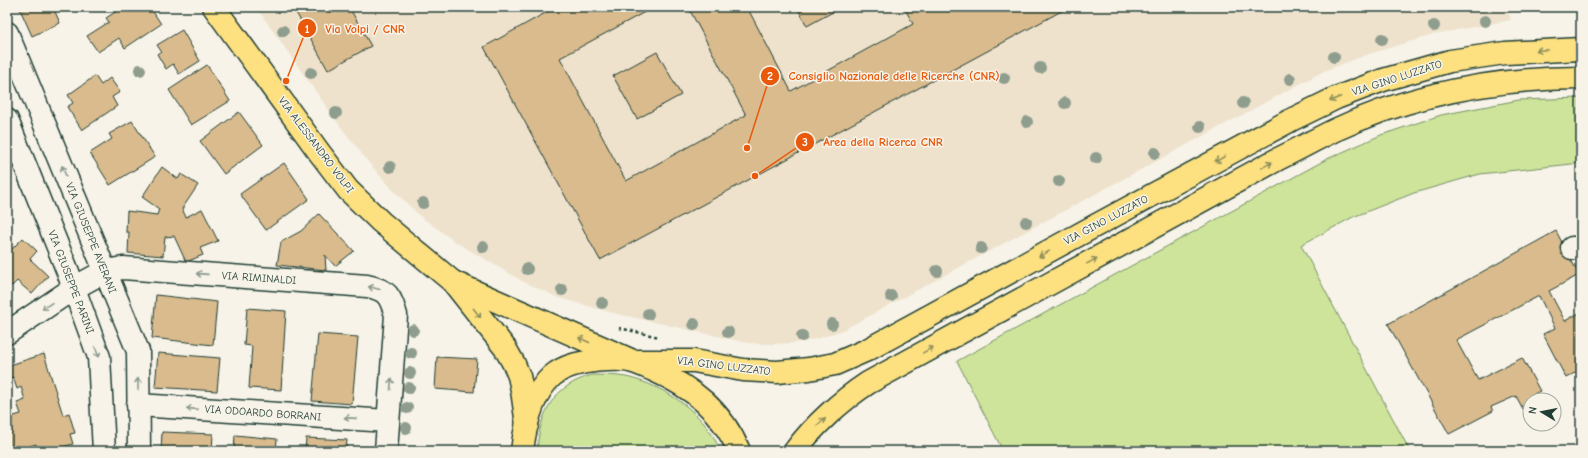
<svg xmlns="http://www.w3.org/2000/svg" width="1588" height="458" font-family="'Comic Neue',sans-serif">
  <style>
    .built { fill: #eee2cd }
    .green { fill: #cde49a; stroke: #769067 }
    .building { fill: #d9bb8d; stroke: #1f3d34 }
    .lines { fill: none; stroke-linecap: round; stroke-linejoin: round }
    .minor-casing { stroke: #1f3d34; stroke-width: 25 }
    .major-casing { stroke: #1f3d34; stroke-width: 25 }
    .path { stroke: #1f3d34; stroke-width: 2.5; stroke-dasharray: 3 3; stroke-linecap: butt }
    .minor { stroke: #f7f3e8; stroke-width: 22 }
    .major { stroke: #fde080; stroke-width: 22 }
    .tree { fill: #8e9d8d }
    .oneway { stroke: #8e8e5a }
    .oneway2 { stroke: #8b988e }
    .labels { text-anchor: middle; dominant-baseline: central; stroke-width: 3; stroke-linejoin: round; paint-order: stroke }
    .street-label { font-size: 11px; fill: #1f3d34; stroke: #f7f3e8 }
    .leader { fill: none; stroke: #e8590c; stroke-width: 1.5 }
    .callout-dot { fill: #e8590c; stroke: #f7f3e8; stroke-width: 1.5 }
    .mark-label { font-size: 12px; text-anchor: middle; font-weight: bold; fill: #fff }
    .callout-label { font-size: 12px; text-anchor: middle; font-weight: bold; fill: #e8590c; stroke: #f7f3e8; stroke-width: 3; stroke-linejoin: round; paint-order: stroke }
  </style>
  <rect width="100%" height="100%" fill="#f7f3e8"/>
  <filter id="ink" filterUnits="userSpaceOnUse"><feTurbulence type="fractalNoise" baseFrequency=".025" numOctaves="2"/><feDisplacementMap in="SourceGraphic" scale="8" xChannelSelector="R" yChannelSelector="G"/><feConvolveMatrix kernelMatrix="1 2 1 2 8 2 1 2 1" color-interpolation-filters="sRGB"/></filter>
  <g filter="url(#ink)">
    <path class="built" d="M 256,7 L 1506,7 L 1511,20 L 1436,34 L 1369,54 L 1324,71 L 843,330 L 820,338 L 796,343 L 771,344 L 748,343 L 613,313 L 559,298 L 522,281 L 454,241 L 420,216 L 393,190 L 369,163 L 340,126 Z"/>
    <g class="green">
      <path d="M 1581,98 L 1581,163 L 1480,174 L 1414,193 L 1353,217 L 1301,245 L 1410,451 L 1003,451 L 957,361 L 1327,159 L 1381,135 L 1441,115 L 1519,100 Z"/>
      <path d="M 592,375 C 603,375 615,375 626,377 C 664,385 707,414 720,451 L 537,451 C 540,412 553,386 592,375 Z"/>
    </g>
    <g class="building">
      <path d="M 19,7 L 53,7 L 60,23 L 32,36 Z"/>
      <path d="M 123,7 L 150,7 L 161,24 L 125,48 L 119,38 L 98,52 L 87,36 L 109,22 L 106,18 Z"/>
      <path d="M 293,7 L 349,7 L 371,46 L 328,70 Z"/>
      <path d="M 464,7 L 475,7 L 467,12 Z"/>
      <path d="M 556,7 L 654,7 L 560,58 L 626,181 L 746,115 L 688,7 L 747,7 L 791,91 L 913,24 L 904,7 L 1069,7 L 600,260 L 484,47 Z"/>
      <path d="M 797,7 L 842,7 L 807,26 Z"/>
      <path d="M 182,30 L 200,61 L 179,74 L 173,64 L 166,69 L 157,54 L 161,51 L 157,45 Z"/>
      <path d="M 657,52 L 681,95 L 637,119 L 613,76 Z"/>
      <path d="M 207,65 L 230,101 L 191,125 L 169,90 Z"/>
      <path d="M 95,76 L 101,85 L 110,78 L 120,92 L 112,97 L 117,106 L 82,130 L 67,107 L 73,103 L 68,95 Z"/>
      <path d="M 239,112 L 263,145 L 224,174 L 200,141 Z"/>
      <path d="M 132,121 L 155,157 L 110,185 L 90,153 L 112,139 L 109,134 Z"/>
      <path d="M 284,163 L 309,199 L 266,230 L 240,194 Z"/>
      <path d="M 162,167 L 178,179 L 181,174 L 198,185 L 182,209 L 186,217 L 202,209 L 218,241 L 200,248 L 203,255 L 186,262 L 174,236 L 165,237 L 163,256 L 128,253 L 129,232 L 126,232 L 127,211 L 157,215 L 159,209 L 142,197 Z"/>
      <path d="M 319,214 L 354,251 L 335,266 L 325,255 L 326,270 L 277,265 L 281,242 L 301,231 Z"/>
      <path d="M 1556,231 L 1579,275 L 1549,291 L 1565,321 L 1581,312 L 1581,369 L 1566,378 L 1543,334 L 1555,328 L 1539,296 L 1456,340 L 1478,380 L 1522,358 L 1540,391 L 1532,395 L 1535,400 L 1530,400 L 1530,405 L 1523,409 L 1516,396 L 1491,407 L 1493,411 L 1449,434 L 1388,324 Z"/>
      <path d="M 23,238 L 37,251 L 30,259 L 48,276 L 32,294 L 17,281 L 12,286 L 7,281 L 7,246 L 11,250 Z"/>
      <path d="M 156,295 L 217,302 L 213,345 L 152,338 Z"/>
      <path d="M 247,308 L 286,311 L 281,390 L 249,388 L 252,346 L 244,345 Z"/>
      <path d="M 318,334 L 358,337 L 352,404 L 312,401 Z"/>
      <path d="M 158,353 L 220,358 L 217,391 L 155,387 Z"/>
      <path d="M 44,354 L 63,415 L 69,413 L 75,433 L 70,434 L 73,444 L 49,451 L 39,451 L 36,444 L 15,451 L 7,451 L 7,418 L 21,414 L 17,403 L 25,400 L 21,387 L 17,389 L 13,377 L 7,379 L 7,366 Z"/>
      <path d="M 437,357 L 477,359 L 474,392 L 435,389 Z"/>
      <path d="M 162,432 L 213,434 L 212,451 L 161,451 Z"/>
      <path d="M 235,435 L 277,439 L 276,451 L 234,451 Z"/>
      <path d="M 306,438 L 347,440 L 346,451 L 305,451 Z"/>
    </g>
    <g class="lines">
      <defs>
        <g id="minor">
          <path d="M 7,33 L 138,351 L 139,451"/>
          <path d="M 7,120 L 68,272 L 99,357 L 104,451"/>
          <path d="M 1572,248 L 1581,248"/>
          <path d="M 7,333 L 74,288 L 105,271 L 123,268 L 367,286 C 388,290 390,296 396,315 L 386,451"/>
          <path d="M 138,405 L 388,421"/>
        </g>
        <g id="major">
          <path d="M 214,7 L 319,152 L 348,190 L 381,222 L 453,282 L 505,348 L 514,364 L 519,376 L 522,390 L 527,425"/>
          <path d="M 453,282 L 633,361 L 694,361 L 743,370 L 777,372 L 809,369 L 835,364 L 867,350 L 1093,227 L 1293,119 L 1336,98 L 1383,80 L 1450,61 L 1505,53 L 1581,49"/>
          <path d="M 522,451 C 525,426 532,394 552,376 C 564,366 578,363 594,361 C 606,360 622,358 633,362 C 640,364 646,367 653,370 C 692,387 722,411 739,451"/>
          <path d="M 795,451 C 813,426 842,400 868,383 L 1278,159 C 1297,150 1316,139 1335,130 C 1412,94 1496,78 1581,78"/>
        </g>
      </defs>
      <use href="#minor" class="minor-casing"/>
      <use href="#major" class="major-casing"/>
      <path class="path" d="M 619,328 L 659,337"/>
      <use href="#minor" class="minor"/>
      <use href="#major" class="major"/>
    </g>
    <g class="tree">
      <circle cx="1485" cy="21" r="6"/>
      <circle cx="1434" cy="26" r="6"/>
      <circle cx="283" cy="31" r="6"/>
      <circle cx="1382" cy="39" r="6"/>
      <circle cx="1334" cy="57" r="6"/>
      <circle cx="1040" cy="68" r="6"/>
      <circle cx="140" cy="70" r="6"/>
      <circle cx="311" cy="73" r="6"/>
      <circle cx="1004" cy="78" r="6"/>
      <circle cx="1290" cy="79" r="6"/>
      <circle cx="1065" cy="103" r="6"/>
      <circle cx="1243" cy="103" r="6"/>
      <circle cx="336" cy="113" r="6"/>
      <circle cx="1027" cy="122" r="6"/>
      <circle cx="1200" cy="127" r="6"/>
      <circle cx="1155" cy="153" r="6"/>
      <circle cx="1096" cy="158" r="6"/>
      <circle cx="390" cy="167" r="6"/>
      <circle cx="1059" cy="181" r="6"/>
      <circle cx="423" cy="203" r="6"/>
      <circle cx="1026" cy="222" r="6"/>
      <circle cx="483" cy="247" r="6"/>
      <circle cx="981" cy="248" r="6"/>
      <circle cx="527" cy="269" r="6"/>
      <circle cx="937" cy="271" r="6"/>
      <circle cx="562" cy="290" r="6"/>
      <circle cx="891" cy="296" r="6"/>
      <circle cx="602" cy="303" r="6"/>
      <circle cx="648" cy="314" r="6"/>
      <circle cx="694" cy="324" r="6"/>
      <circle cx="832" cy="324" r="6"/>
      <circle cx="413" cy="330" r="6"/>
      <circle cx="728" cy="332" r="6"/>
      <circle cx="802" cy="336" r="6"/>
      <circle cx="411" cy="353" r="6"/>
      <circle cx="410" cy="373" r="6"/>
      <circle cx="409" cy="388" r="6"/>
      <circle cx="407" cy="408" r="6"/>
      <circle cx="406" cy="428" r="6"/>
    </g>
    <defs><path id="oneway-shaft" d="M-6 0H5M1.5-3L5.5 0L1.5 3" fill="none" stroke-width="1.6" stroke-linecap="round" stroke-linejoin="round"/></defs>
    <g class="oneway">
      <use href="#oneway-shaft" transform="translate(1542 50) rotate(177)"/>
      <use href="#oneway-shaft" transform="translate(1335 99) rotate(157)"/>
      <use href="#oneway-shaft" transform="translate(1220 159) rotate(152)"/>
      <use href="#oneway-shaft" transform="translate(1267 165) rotate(-29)"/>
      <use href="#oneway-shaft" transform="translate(1044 254) rotate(151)"/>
      <use href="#oneway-shaft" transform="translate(1092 261) rotate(-29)"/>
      <use href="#oneway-shaft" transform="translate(477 313) rotate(52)"/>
      <use href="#oneway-shaft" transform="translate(584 340) rotate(-156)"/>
      <use href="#oneway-shaft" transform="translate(928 350) rotate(-29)"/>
      <use href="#oneway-shaft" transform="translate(821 422) rotate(-42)"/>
    </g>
    <g class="oneway2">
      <use href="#oneway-shaft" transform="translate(64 171) rotate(-112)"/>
      <use href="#oneway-shaft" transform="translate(202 274) rotate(-176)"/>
      <use href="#oneway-shaft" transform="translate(374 288) rotate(-166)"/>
      <use href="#oneway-shaft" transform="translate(47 306) rotate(146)"/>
      <use href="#oneway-shaft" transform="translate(97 352) rotate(71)"/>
      <use href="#oneway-shaft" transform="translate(138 384) rotate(-90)"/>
      <use href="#oneway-shaft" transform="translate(391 384) rotate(-86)"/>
      <use href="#oneway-shaft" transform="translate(192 409) rotate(-176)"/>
      <use href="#oneway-shaft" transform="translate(350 418) rotate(-176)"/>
    </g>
  </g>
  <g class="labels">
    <g class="street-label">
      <text transform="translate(1397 78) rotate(-18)">VIA GINO LUZZATO</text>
      <text transform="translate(316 145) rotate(53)">VIA ALESSANDRO VOLPI</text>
      <text transform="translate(1106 220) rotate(-28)">VIA GINO LUZZATO</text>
      <text transform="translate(91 238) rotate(68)">VIA GIUSEPPE AVERANI</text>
      <text transform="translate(259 278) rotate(4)">VIA RIMINALDI</text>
      <text transform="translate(71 282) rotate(69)">VIA GIUSEPPE PARINI</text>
      <text transform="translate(724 366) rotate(7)">VIA GINO LUZZATO</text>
      <text transform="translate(263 413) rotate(4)">VIA ODOARDO BORRANI</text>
    </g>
  </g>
  <path class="leader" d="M286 81L307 28M747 148L770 76M755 176L805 142"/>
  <g class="callout-dot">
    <circle cx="286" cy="81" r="4"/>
    <circle cx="747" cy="148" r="4"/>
    <circle cx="755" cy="176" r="4"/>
    <circle cx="307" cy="28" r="10"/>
    <circle cx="770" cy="76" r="10"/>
    <circle cx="805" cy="142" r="10"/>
  </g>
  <g class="mark-label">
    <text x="307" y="33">1</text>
    <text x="770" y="80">2</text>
    <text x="805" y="146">3</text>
  </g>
  <g class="callout-label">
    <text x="365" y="33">Via Volpi / CNR</text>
    <text x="894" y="80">Consiglio Nazionale delle Ricerche (CNR)</text>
    <text x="883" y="146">Area della Ricerca CNR</text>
  </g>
  <rect width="1588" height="458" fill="none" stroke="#f7f3e8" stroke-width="24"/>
  <rect x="12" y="12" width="1564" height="434" fill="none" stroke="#1f3d34" stroke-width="1.5" filter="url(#ink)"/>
  <g transform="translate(1542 412) rotate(280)"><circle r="19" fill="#f7f3e8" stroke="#a1aaa0"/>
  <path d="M0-3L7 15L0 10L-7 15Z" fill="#1f3d34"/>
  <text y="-6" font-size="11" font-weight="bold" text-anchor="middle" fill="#1f3d34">N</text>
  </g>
</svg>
